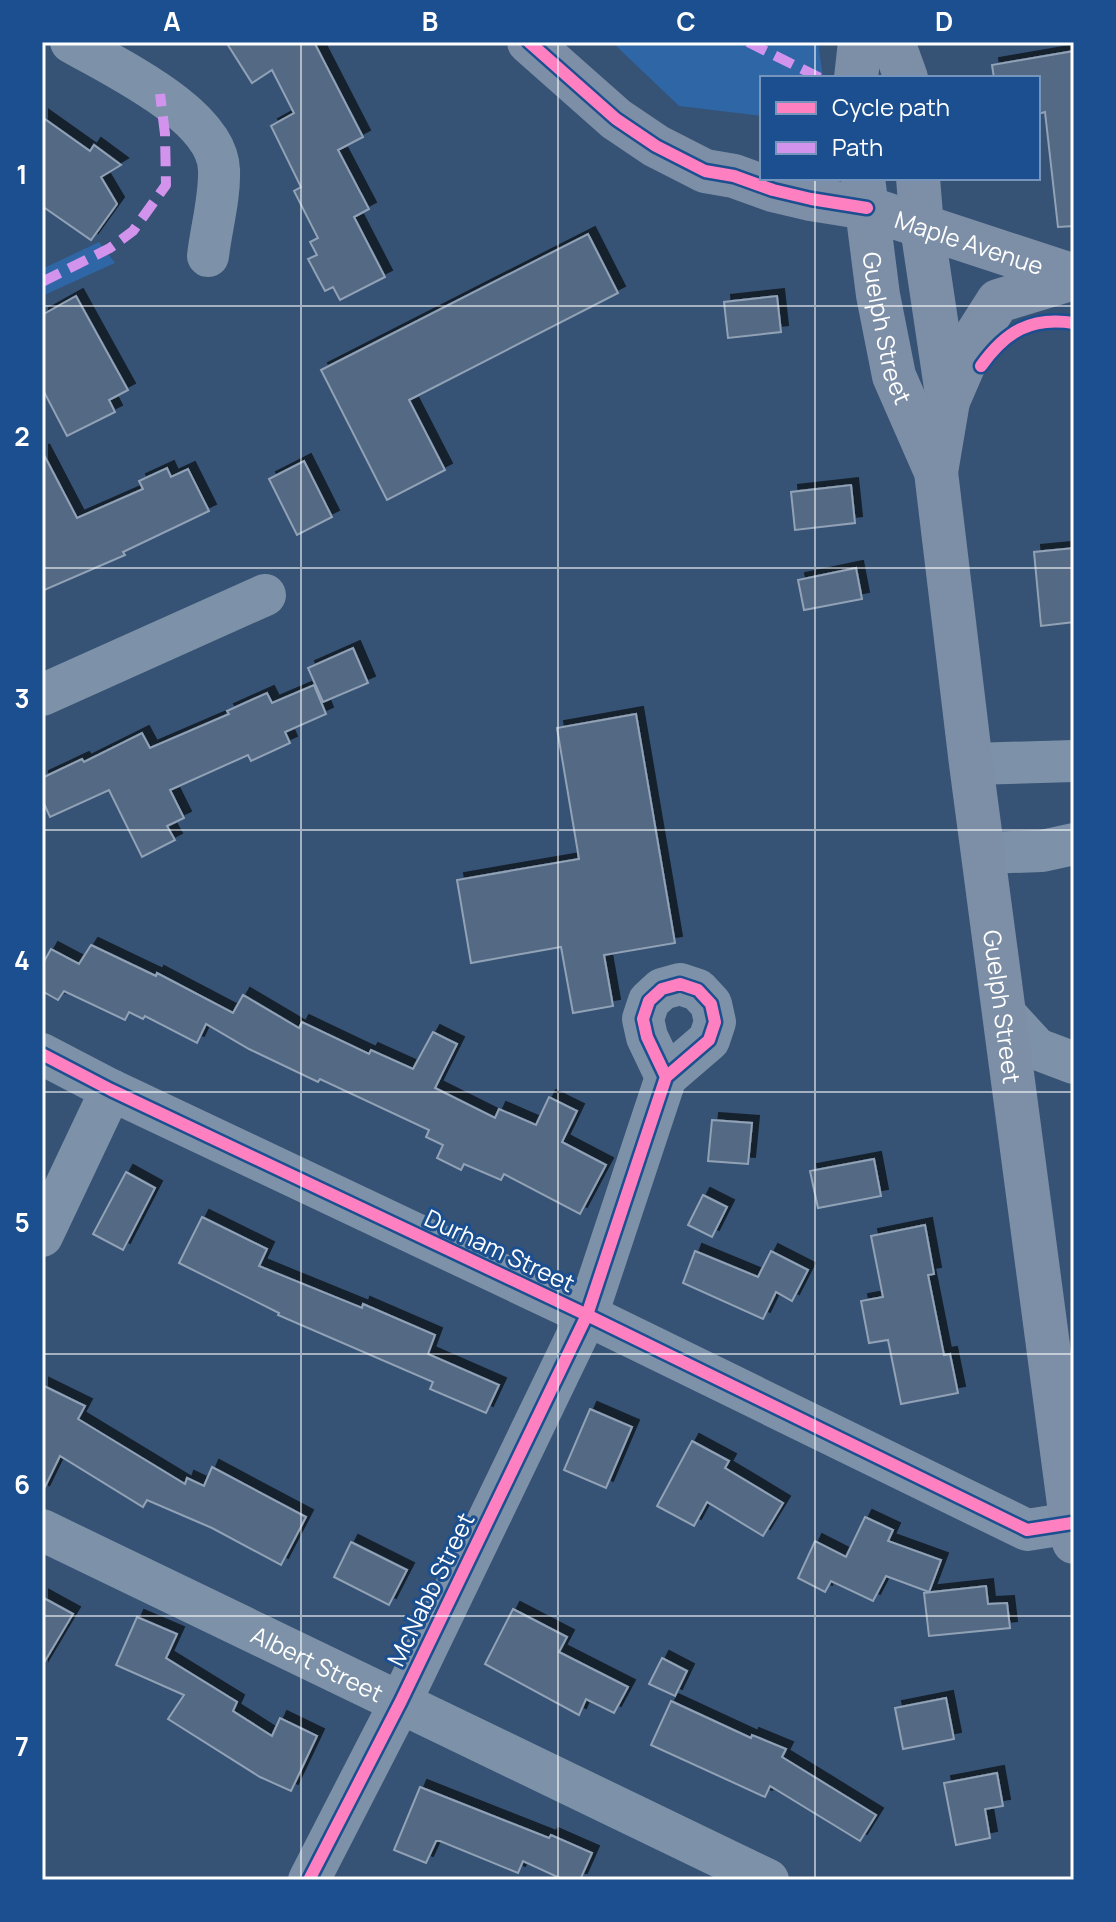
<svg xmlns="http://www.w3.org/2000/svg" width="1116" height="1922" font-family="Manrope,sans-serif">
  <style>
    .green { fill: #2f66a5 }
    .building { fill: #526984; stroke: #92a2b6; stroke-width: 2; filter: url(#shadow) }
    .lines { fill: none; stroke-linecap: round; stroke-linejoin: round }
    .minor { stroke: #7d92a8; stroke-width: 42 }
    .major { stroke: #7d8ea7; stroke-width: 44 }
    .quiet { stroke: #d193ec; stroke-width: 10; stroke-dasharray: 20 10; stroke-linecap: butt }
    .cycleway-casing { stroke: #1b4f8f; stroke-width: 17 }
    .cycleway { stroke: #ff80c0; stroke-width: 12 }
    .grid { fill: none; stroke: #fff; stroke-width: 2; stroke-opacity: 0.55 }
    .labels { text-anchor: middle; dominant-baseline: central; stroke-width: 6; stroke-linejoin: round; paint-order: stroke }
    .street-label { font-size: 24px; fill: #fff; stroke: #1b4f8f }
    .neatline { fill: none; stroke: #fff; stroke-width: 3 }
    .grid-label { font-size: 26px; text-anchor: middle; font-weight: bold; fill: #fff }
  </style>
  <defs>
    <filter id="shadow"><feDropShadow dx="7" dy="-7" stdDeviation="0" flood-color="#0009"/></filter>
  </defs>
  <rect width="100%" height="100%" fill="#365274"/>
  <g class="green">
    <path d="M 612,42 L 818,42 L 823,78 L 762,78 L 762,116 L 679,106 Z"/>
    <path d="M 99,242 L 115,263 L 42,296 L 42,269 Z"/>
  </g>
  <g class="building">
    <path d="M 226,42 L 314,42 L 363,137 L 338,150 L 369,209 L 354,217 L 385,277 L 340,300 L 333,287 L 325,291 L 308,259 L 317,255 L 310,242 L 318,238 L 294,191 L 301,187 L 271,126 L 294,113 L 272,70 L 252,83 Z"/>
    <path d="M 1074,51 L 1074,226 L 1058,227 L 1045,112 L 1038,114 L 1038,78 L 994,78 L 992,65 Z"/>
    <path d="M 42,117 L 90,151 L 94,145 L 121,165 L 101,177 L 117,204 L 91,240 L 42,206 Z"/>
    <path d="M 588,234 L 618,293 L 409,400 L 445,470 L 387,500 L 321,370 Z"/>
    <path d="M 76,296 L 128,390 L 109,400 L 115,412 L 67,436 L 42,388 L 42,315 Z"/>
    <path d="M 777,296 L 781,332 L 728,338 L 724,302 Z"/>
    <path d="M 42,451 L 77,518 L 143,489 L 139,481 L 167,468 L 171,477 L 188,469 L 209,511 L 123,552 L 125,555 L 42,591 Z"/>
    <path d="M 304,461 L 332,517 L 297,535 L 269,479 Z"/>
    <path d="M 851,485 L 855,523 L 795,530 L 791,492 Z"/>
    <path d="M 1074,548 L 1074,622 L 1041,626 L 1034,552 Z"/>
    <path d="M 856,568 L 862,599 L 804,610 L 798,580 Z"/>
    <path d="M 353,648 L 368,683 L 323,702 L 308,668 Z"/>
    <path d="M 314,685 L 326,714 L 285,732 L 290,743 L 251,761 L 248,755 L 170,790 L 184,818 L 167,826 L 175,840 L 142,857 L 109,790 L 50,817 L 42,799 L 42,778 L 82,759 L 84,762 L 142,733 L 150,748 L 229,714 L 227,711 L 267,693 L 272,703 Z"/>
    <path d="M 636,714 L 675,943 L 604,955 L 613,1006 L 573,1013 L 561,947 L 471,963 L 457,880 L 579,859 L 557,728 Z"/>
    <path d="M 91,945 L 156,976 L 157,973 L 233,1013 L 243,995 L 299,1028 L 302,1022 L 369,1054 L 371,1050 L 413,1069 L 433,1032 L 457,1044 L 435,1088 L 495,1118 L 499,1109 L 536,1125 L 549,1097 L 577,1111 L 562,1142 L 606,1165 L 580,1214 L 504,1174 L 501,1180 L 464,1164 L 461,1170 L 437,1158 L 443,1145 L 426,1137 L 429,1130 L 320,1079 L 318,1082 L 249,1049 L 206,1024 L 197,1043 L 145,1016 L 143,1019 L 129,1012 L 125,1020 L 64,991 L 58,1000 L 42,991 L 42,965 L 51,949 L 79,964 Z"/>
    <path d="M 712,1120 L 752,1123 L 748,1164 L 708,1161 Z"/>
    <path d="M 874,1159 L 881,1196 L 818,1208 L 810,1171 Z"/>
    <path d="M 126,1172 L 155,1188 L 123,1250 L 93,1234 Z"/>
    <path d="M 703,1195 L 727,1207 L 712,1237 L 688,1225 Z"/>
    <path d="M 202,1217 L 267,1249 L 259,1266 L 362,1308 L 363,1304 L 435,1335 L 428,1354 L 499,1385 L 486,1413 L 430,1389 L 433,1382 L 278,1315 L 279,1313 L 179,1263 Z"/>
    <path d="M 925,1225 L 934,1274 L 928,1275 L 944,1355 L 950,1354 L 958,1393 L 901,1404 L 888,1340 L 869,1343 L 861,1301 L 883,1297 L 871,1236 Z"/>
    <path d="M 695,1251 L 758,1277 L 771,1251 L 808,1270 L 792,1301 L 776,1292 L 763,1319 L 683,1283 Z"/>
    <path d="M 42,1385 L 85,1406 L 78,1419 L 185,1484 L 187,1478 L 204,1486 L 212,1467 L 306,1517 L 281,1565 L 212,1528 L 147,1500 L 143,1507 L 60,1456 L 42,1493 Z"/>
    <path d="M 590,1409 L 632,1427 L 606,1488 L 564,1470 Z"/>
    <path d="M 692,1441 L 729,1461 L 725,1468 L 783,1503 L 763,1536 L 707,1502 L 694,1526 L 657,1506 Z"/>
    <path d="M 865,1517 L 893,1530 L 888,1541 L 941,1560 L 929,1592 L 886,1576 L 873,1601 L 831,1581 L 825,1592 L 798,1578 L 815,1541 L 846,1557 Z"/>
    <path d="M 351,1542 L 407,1570 L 389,1605 L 334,1577 Z"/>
    <path d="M 986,1586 L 988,1604 L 1007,1603 L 1010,1628 L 929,1636 L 924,1593 Z"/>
    <path d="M 42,1597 L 73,1614 L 42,1666 Z"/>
    <path d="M 513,1609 L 567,1637 L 559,1652 L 628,1687 L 614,1713 L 586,1699 L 579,1715 L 485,1664 Z"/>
    <path d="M 137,1617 L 177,1634 L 166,1658 L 237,1702 L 233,1711 L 272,1736 L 280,1718 L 317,1736 L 291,1791 L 260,1777 L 168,1719 L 184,1695 L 116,1665 Z"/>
    <path d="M 662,1658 L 687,1671 L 675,1696 L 649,1684 Z"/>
    <path d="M 946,1698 L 954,1739 L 903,1749 L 895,1708 Z"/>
    <path d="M 671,1701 L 751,1738 L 752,1735 L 786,1749 L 782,1757 L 876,1815 L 860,1841 L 770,1786 L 765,1797 L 651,1745 Z"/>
    <path d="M 997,1773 L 1003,1806 L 985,1809 L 990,1838 L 956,1845 L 944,1783 Z"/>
    <path d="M 420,1787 L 549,1838 L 551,1835 L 592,1853 L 580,1880 L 564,1880 L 523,1861 L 518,1873 L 440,1841 L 436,1841 L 426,1863 L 394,1850 Z"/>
  </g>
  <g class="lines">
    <g class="minor">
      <path d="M 71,42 C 114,67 218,115 219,170 C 220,198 211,229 208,256"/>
      <path d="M 42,695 L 265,595"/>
      <path d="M 971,764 L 1074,761"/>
      <path d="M 984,853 L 1042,851 L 1074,844"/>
      <path d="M 1004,1013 L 1037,1049 L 1074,1063"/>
      <path d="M 42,1054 L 111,1090 L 587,1315 L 1027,1530 L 1072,1523"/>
      <path d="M 42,1236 L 111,1090"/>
      <path id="s1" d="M 42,1530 L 768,1880"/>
      <path d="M 309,1880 L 401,1701 L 587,1315 L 666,1077 L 709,1040 L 715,1022 L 711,1004 L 698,990 L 680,984 L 662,989 L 649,1001 L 643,1019 L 647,1037 L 666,1077"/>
    </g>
    <g class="major">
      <path id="s2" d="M 529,42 L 616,119 L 656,146 L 705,171 L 734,176 L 773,190 L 811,199 L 867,208 L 1074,276"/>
      <path d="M 893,42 L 906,78"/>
      <path d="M 856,78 L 860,42"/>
      <path id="s3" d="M 863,178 L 878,295 L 894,376 L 936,472 L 971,764 L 1074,1542"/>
      <path d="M 918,178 L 922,227 L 948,401 L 936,472"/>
      <path d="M 948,401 L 977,334 L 998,301 L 1074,278"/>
    </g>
    <g class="quiet">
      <path d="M 748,42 L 820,78"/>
      <path d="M 42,282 L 110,248 L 133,231 L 166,185 L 165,134 L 160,94"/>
    </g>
    <defs>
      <g id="cycleway">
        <path d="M 529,42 L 616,119 L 656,146 L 705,171 L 734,176 L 773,190 L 811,199 L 867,208"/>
        <path d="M 981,366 C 1005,332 1031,316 1074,323"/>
        <path d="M 42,1054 L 111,1090 L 587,1315 L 1027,1530 L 1072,1523"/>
        <path d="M 309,1880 L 401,1701 L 587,1315 L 666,1077 L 709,1040 L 715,1022 L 711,1004 L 698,990 L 680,984 L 662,989 L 649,1001 L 643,1019 L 647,1037 L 666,1077"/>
      </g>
    </defs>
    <use href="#cycleway" class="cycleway-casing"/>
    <use href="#cycleway" class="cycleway"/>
  </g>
  <path class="grid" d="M 301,42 L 301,1880M 558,42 L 558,1880M 815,42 L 815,78M 815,178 L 815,1880M 42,306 L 1074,306M 42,568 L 1074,568M 42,830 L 1074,830M 42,1092 L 1074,1092M 42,1354 L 1074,1354M 42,1616 L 1074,1616"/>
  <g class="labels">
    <g class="street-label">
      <text stroke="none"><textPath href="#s2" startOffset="494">Maple Avenue</textPath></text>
      <text stroke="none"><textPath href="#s3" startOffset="152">Guelph Street</textPath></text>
      <text stroke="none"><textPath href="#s3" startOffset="844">Guelph Street</textPath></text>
      <text transform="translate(500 1250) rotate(25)">Durham Street</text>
      <text transform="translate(430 1589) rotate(-64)">McNabb Street</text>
      <text stroke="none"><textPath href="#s1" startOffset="306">Albert Street</textPath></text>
    </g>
  </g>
  <rect width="1116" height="1922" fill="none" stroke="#1b4f8f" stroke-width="88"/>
  <rect x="760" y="76" width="280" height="104" fill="#1b4f8f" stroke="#7695bc" stroke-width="2"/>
  <rect x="776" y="102" width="40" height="12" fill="#ff80c0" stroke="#7695bc" stroke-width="2"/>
  <text x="832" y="116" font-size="24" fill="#ffffff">Cycle path</text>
  <rect x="776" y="142" width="40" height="12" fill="#d193ec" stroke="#7695bc" stroke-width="2"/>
  <text x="832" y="156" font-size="24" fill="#ffffff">Path</text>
  <rect x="44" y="44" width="1028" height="1834" class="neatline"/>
  <g class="grid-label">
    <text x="172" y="31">A</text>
    <text x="430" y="31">B</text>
    <text x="686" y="31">C</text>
    <text x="944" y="31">D</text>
    <text x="22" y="184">1</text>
    <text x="22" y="446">2</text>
    <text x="22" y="708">3</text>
    <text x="22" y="970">4</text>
    <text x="22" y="1232">5</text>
    <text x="22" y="1494">6</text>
    <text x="22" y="1756">7</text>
  </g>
</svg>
